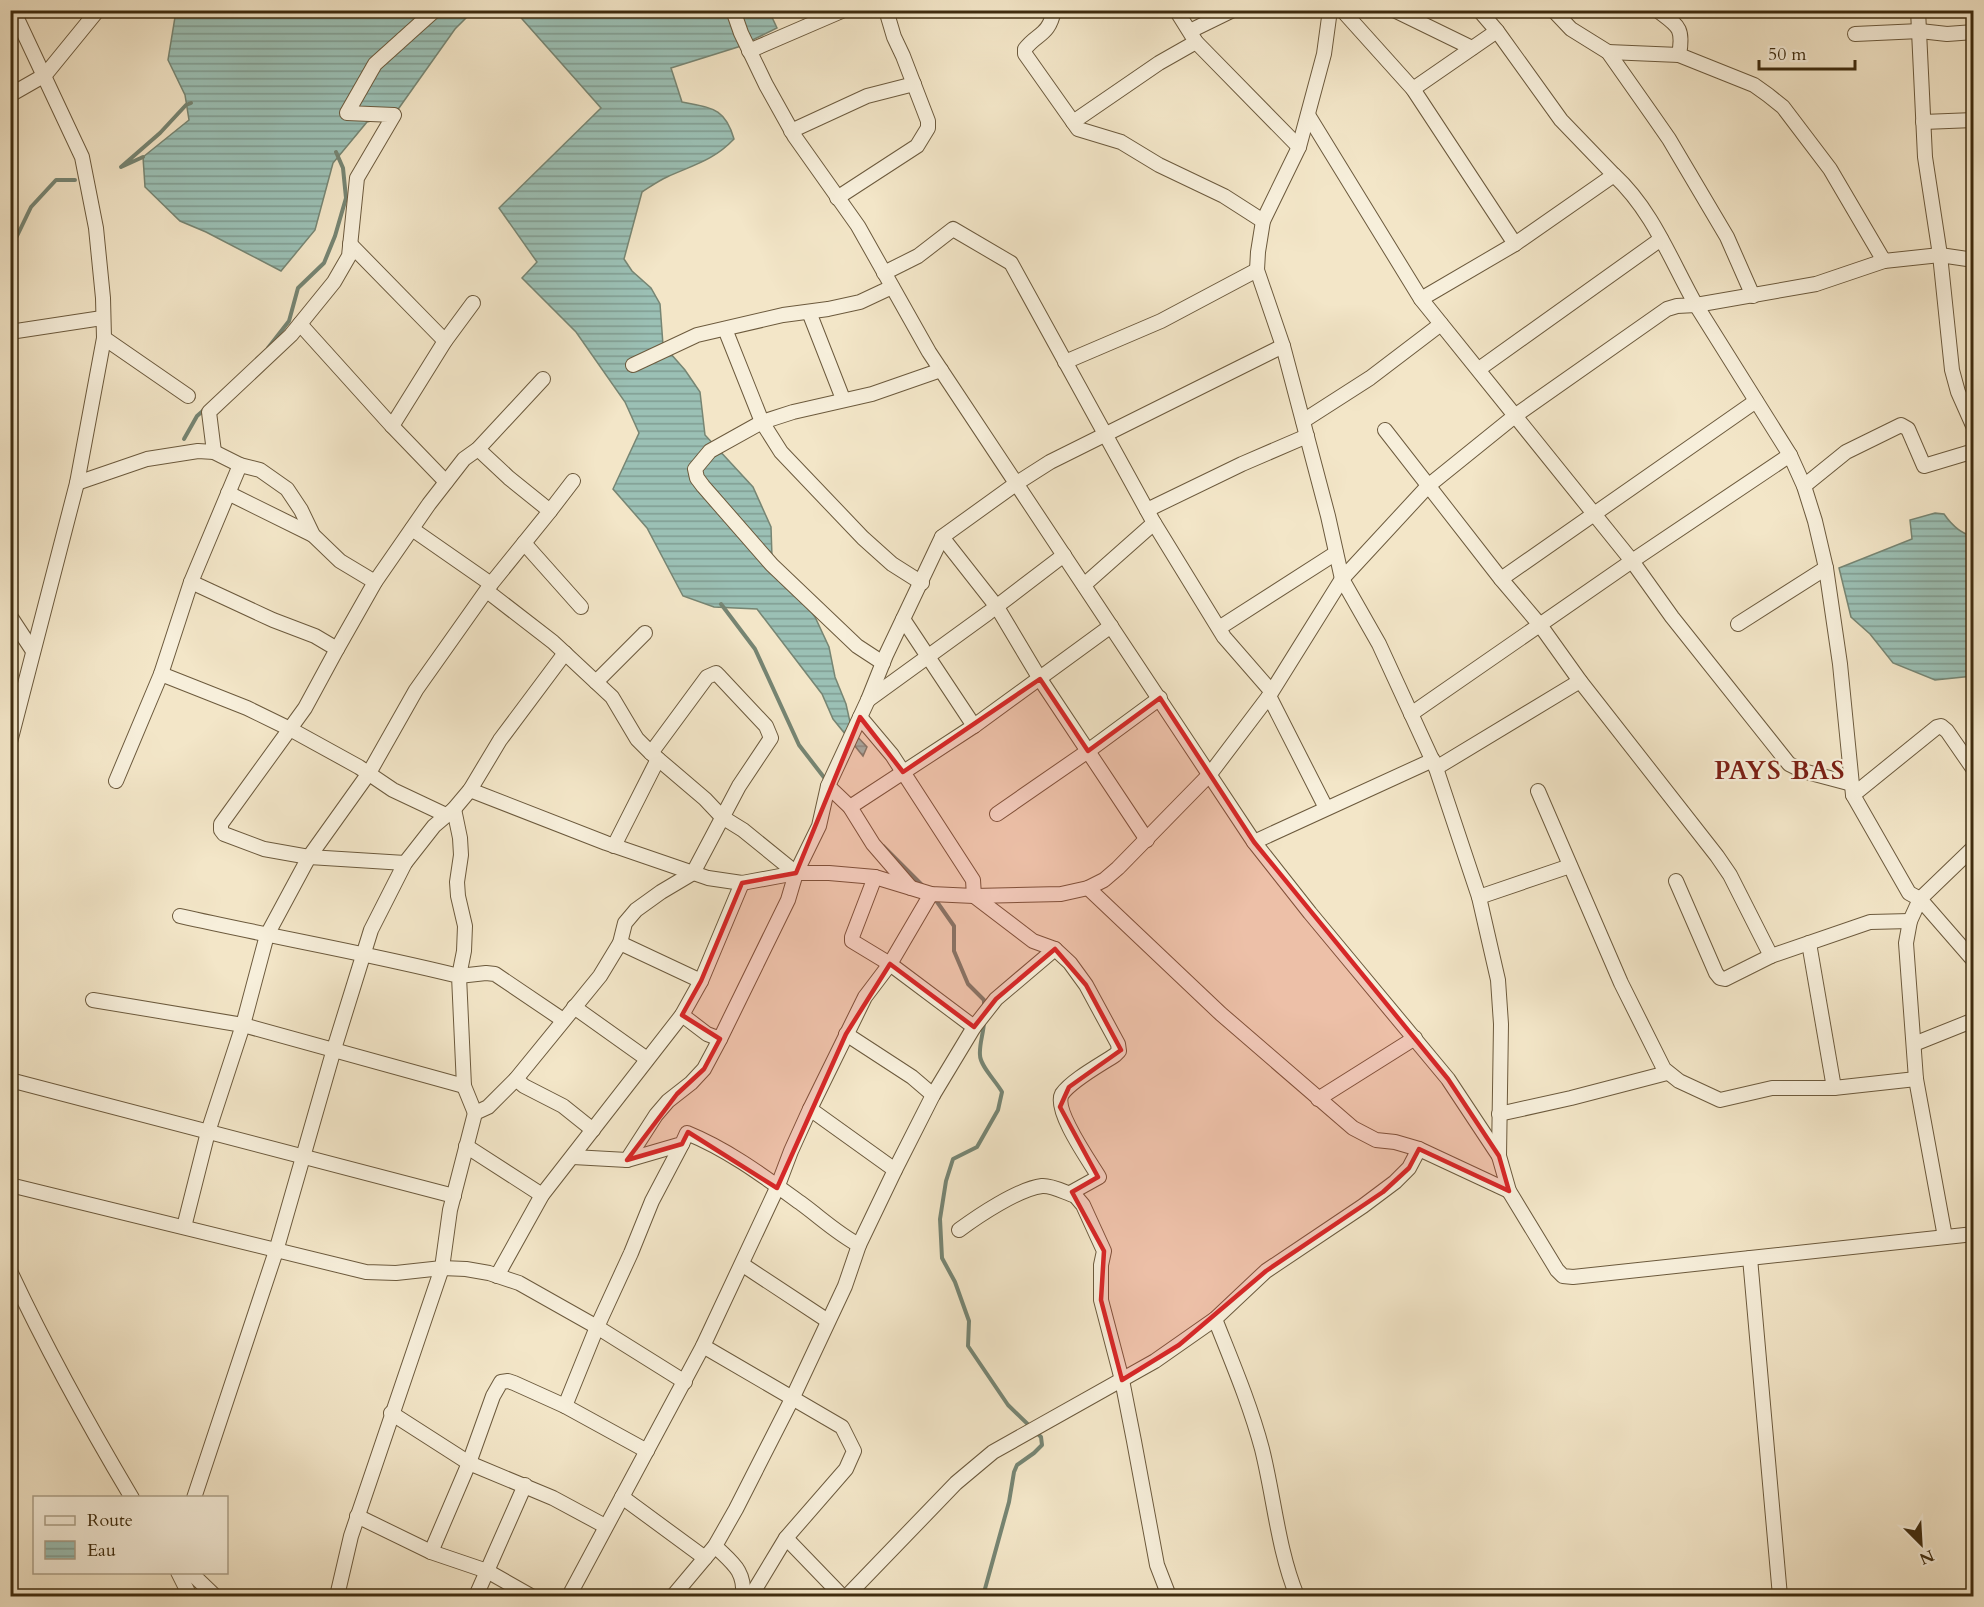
<svg xmlns="http://www.w3.org/2000/svg" width="1984" height="1607" font-family="Cardo,serif">
  <style>
    .water { fill: url(#water-rules); stroke: #768573; stroke-width: 1.5 }
    .lines { fill: none; stroke-linecap: round; stroke-linejoin: round }
    .stream { stroke: #768573; stroke-width: 4 }
    .minor-casing { stroke: #6c5a3d; stroke-width: 16 }
    .minor { stroke: #f7efdb; stroke-width: 14 }
    .marked { fill: #d62828; fill-opacity: 0.2; stroke: #d62828; stroke-width: 4.5; stroke-linejoin: round }
    .labels { text-anchor: middle; dominant-baseline: central; stroke-width: 4.5; stroke-linejoin: round; paint-order: stroke }
    .district-label { font-size: 26px; font-weight: bold; letter-spacing: 1.5px; fill: #7a1f14; stroke: #f7efdb }
  </style>
  <defs>
    <pattern id="water-rules" width="6" height="5" patternUnits="userSpaceOnUse" patternTransform="scale(1.5)"><rect width="6" height="5" fill="#9bc0b5"/><path d="M0 2.5h6" fill="none" stroke="#809c92"/></pattern>
  </defs>
  <rect width="100%" height="100%" fill="#f3e6c8"/>
  <filter id="stains"><feTurbulence type="fractalNoise" baseFrequency=".00333" numOctaves="4"/><feColorMatrix values="0 0 0 0 .2 0 0 0 0 .09 0 0 0 0 .02 0 0 0 .5 -.17"/></filter>
  <radialGradient id="worn" r=".72"><stop offset=".6" stop-color="#630" stop-opacity="0"/><stop offset="1" stop-color="#630" stop-opacity=".3"/></radialGradient>
  <g class="water">
    <path d="M 176,11 L 473,11 L 455,29 L 394,115 L 367,122 L 333,163 L 315,230 L 281,271 L 206,232 L 180,221 L 145,187 L 143,157 L 189,120 L 185,95 L 168,60 Z"/>
    <path d="M 515,11 L 769,11 L 777,28 L 738,47 L 671,68 L 682,102 C 711,108 725,107 734,139 C 713,161 693,165 667,177 C 658,181 650,187 642,192 L 624,259 L 632,271 L 651,288 L 660,304 L 663,345 L 685,370 L 700,392 L 705,435 L 753,487 L 771,527 L 772,557 L 815,617 L 829,647 L 835,677 L 846,704 L 852,731 L 867,747 L 863,756 L 833,719 L 822,694 L 757,609 L 714,607 L 683,596 L 647,528 L 613,489 L 639,433 L 625,402 L 576,332 L 522,278 L 537,262 L 499,208 L 601,108 Z"/>
    <path d="M 1935,513 L 1944,514 C 1951,524 1961,534 1973,536 L 1973,676 L 1935,680 L 1893,663 L 1870,634 L 1851,617 L 1839,568 L 1912,539 L 1910,520 Z"/>
  </g>
  <g class="lines">
    <g class="stream">
      <path d="M 143,157 L 121,167 L 160,133 L 186,105 L 191,103"/>
      <path d="M 10,245 L 17,236 L 31,207 L 56,180 L 75,180"/>
      <path d="M 268,348 L 289,321 L 298,288 L 324,263 L 335,236 L 346,198 L 343,168 L 336,152"/>
      <path d="M 184,439 L 197,416 L 205,409"/>
      <path d="M 721,604 L 755,649 L 799,745 L 826,780"/>
      <path d="M 883,846 L 924,887"/>
      <path d="M 935,899 L 954,926 L 954,951 L 968,984 L 984,1000 L 984,1008"/>
      <path d="M 983,1596 L 1009,1502 L 1014,1472 L 1017,1465 L 1034,1453 L 1042,1445 L 1041,1437 L 1008,1405 L 968,1346 L 969,1321 L 955,1282 L 942,1258 L 940,1219 L 946,1181 L 953,1159 L 977,1147 L 998,1110 L 1002,1092 C 996,1081 980,1066 980,1055 C 979,1044 984,1032 984,1021"/>
    </g>
    <defs>
      <g id="minor">
        <path d="M 733,10 L 741,33 L 766,85 L 795,137 L 858,226 L 929,352 L 1254,842 L 1310,913 L 1448,1079 L 1499,1156 L 1509,1191 L 1557,1270 L 1563,1276 L 1573,1277 L 1974,1234"/>
        <path d="M 1054,10 C 1049,36 1037,33 1025,49 L 1025,54 L 1078,129 L 1121,142 L 1159,165 L 1224,196 L 1263,221"/>
        <path d="M 1176,10 L 1196,42 L 1299,147"/>
        <path d="M 1330,10 L 1324,54 L 1299,147 L 1263,221 L 1258,252 L 1257,270 L 1283,346 L 1328,516 L 1342,579 L 1379,644 L 1436,768 L 1479,897 L 1498,980 L 1501,1024 L 1499,1156"/>
        <path d="M 1342,10 L 1413,89 L 1515,244"/>
        <path d="M 1394,10 L 1472,48"/>
        <path d="M 1553,10 L 1571,29 L 1608,52 L 1653,116 L 1669,139 L 1727,237 L 1753,296"/>
        <path d="M 1657,10 C 1678,26 1684,27 1679,55"/>
        <path d="M 1918,10 L 1925,157 L 1940,255 L 1952,370 L 1958,392 L 1974,428"/>
        <path d="M 1190,31 L 1233,10"/>
        <path d="M 1855,34 L 1920,31 L 1947,34 L 1974,32"/>
        <path d="M 749,51 L 844,10"/>
        <path d="M 1608,52 L 1679,55 L 1754,85 L 1768,95 L 1783,107 L 1830,169 L 1884,261 L 1940,255 L 1974,260"/>
        <path d="M 1413,89 L 1497,31"/>
        <path d="M 10,95 L 45,75 L 98,10"/>
        <path d="M 1308,115 L 1421,299 L 1632,561 L 1672,617 L 1789,764 L 1803,771 L 1852,784"/>
        <path d="M 1073,122 L 1159,63 L 1196,42"/>
        <path d="M 1923,122 L 1974,120"/>
        <path d="M 791,131 L 867,96 L 914,84"/>
        <path d="M 837,198 L 917,146 L 928,128 L 928,121 L 903,56 L 894,37 L 886,10"/>
        <path d="M 350,244 L 445,341"/>
        <path d="M 1884,261 L 1816,284 L 1696,305 L 1790,455 L 1804,486 L 1815,521 L 1826,568 L 1840,664 L 1853,795 L 1909,893 L 1920,899 L 1974,961"/>
        <path d="M 884,273 L 918,256 L 953,229 L 1011,263 L 1154,523 L 1224,637 L 1271,691"/>
        <path d="M 1421,299 L 1515,244 L 1614,175 L 1561,120 L 1497,31 L 1479,10"/>
        <path d="M 809,312 L 843,399"/>
        <path d="M 300,324 L 392,426 L 446,482"/>
        <path d="M 725,329 L 762,422 L 781,452 L 863,538 L 892,564 L 922,583"/>
        <path d="M 10,332 L 102,318"/>
        <path d="M 104,338 L 188,396"/>
        <path d="M 1065,362 L 1161,321 L 1257,270"/>
        <path d="M 633,365 L 697,335 L 783,315 L 828,309 L 860,302 L 892,287"/>
        <path d="M 1479,369 L 1661,239"/>
        <path d="M 1303,421 L 1370,378 L 1441,324"/>
        <path d="M 392,426 L 445,341 L 473,303"/>
        <path d="M 1385,430 L 1501,579 L 1540,625 L 1580,681 L 1717,856 L 1730,875 L 1771,956"/>
        <path d="M 214,452 L 209,412 L 291,335 L 334,282 L 349,256 L 357,178 L 394,115 L 347,113 L 375,64 L 435,10"/>
        <path d="M 77,483 L 147,459 L 198,451 L 214,452 L 240,465 L 260,470 L 287,489 L 301,510 L 313,535 L 340,561 L 375,582"/>
        <path d="M 1804,486 L 1846,452 L 1901,425 L 1908,429 L 1924,466 L 1974,451"/>
        <path d="M 228,493 L 313,535"/>
        <path d="M 1147,510 L 1242,464 L 1307,436"/>
        <path d="M 550,511 L 573,481"/>
        <path d="M 412,529 L 491,584"/>
        <path d="M 942,537 L 997,607 L 1040,679 L 1147,840"/>
        <path d="M 524,543 L 581,607"/>
        <path d="M 1501,579 L 1756,401"/>
        <path d="M 191,582 L 273,620 L 315,636 L 337,649 L 305,708 L 221,824 L 221,830 L 224,834 L 264,849 L 309,857 L 405,863"/>
        <path d="M 1084,585 L 1154,523"/>
        <path d="M 487,591 L 553,642 L 612,697 L 637,739 L 651,753 L 705,799 L 722,817 L 743,830 L 796,873 L 788,900 L 720,1039 L 707,1034 L 682,1015"/>
        <path d="M 10,616 L 33,651"/>
        <path d="M 903,619 L 974,726"/>
        <path d="M 1738,624 L 1826,568"/>
        <path d="M 1219,628 L 1336,553"/>
        <path d="M 337,649 L 375,582 L 429,504 L 464,459 L 478,449 L 543,379"/>
        <path d="M 883,663 L 857,646 L 772,565 L 703,486 L 697,478 L 695,469 L 710,451 L 762,422 L 793,412 L 872,394 L 941,370"/>
        <path d="M 161,674 L 247,708 L 290,729 L 359,767 L 393,790 L 446,815"/>
        <path d="M 596,682 L 645,633"/>
        <path d="M 1269,696 L 1326,808"/>
        <path d="M 868,700 L 988,613 L 1064,555"/>
        <path d="M 1411,714 L 1632,561 L 1790,455"/>
        <path d="M 860,717 L 892,755 L 973,880 L 974,896 L 1033,941 L 1055,949 L 1070,963 L 1086,985 L 1118,1044 L 1119,1051 L 1115,1055 C 1100,1065 1072,1080 1062,1094 C 1053,1110 1090,1162 1099,1177 L 1072,1192 L 1083,1205 L 1104,1251 L 1101,1265 L 1101,1300 L 1122,1380 L 1134,1441 L 1157,1565 L 1169,1596"/>
        <path d="M 10,742 L 77,483 L 104,338 L 103,298 L 96,228 L 82,157 L 13,10"/>
        <path d="M 1436,768 L 1580,681"/>
        <path d="M 116,781 L 161,674 L 191,582 L 240,465"/>
        <path d="M 470,790 L 606,843 L 708,878 L 742,883 L 796,873 L 829,873 L 875,877 L 931,894 L 974,896 L 1061,894 L 1088,888 L 1104,880 L 1118,868 L 1210,774 L 1269,696 L 1342,579 L 1428,486 L 1516,415 L 1667,309 L 1677,306 L 1696,305 C 1671,261 1653,211 1614,175"/>
        <path d="M 1538,791 L 1621,983 L 1664,1069 L 1679,1081 L 1720,1100 L 1772,1088 L 1834,1088 L 1916,1079"/>
        <path d="M 1853,795 L 1937,727 L 1941,726 L 1947,731 L 1974,770"/>
        <path d="M 850,807 L 974,726 L 1111,626"/>
        <path d="M 454,809 L 470,790 L 500,740 L 565,653"/>
        <path d="M 997,814 L 1088,751 L 1160,698"/>
        <path d="M 1254,842 L 1433,760"/>
        <path d="M 614,846 L 658,759"/>
        <path d="M 796,873 L 819,826 L 828,786"/>
        <path d="M 875,877 L 852,937 L 852,941 L 890,964 L 974,1027"/>
        <path d="M 1676,881 L 1716,973 L 1720,978 L 1725,979 L 1771,956 L 1870,922 L 1910,921"/>
        <path d="M 911,888 L 873,844 L 850,807 L 828,786 L 868,700 L 886,655 L 942,537 L 1017,483 L 1050,462 L 1283,346"/>
        <path d="M 1088,888 L 1221,1014 L 1353,1128 L 1376,1140 L 1395,1142 L 1419,1149 L 1509,1191"/>
        <path d="M 1479,897 L 1570,866"/>
        <path d="M 180,916 C 273,937 367,953 459,976 L 464,1086 L 475,1113"/>
        <path d="M 620,943 L 701,981"/>
        <path d="M 1809,943 L 1834,1088"/>
        <path d="M 93,1000 L 243,1025 L 464,1086"/>
        <path d="M 574,1007 L 647,1059"/>
        <path d="M 846,1034 L 912,1077 L 933,1095"/>
        <path d="M 1914,1044 L 1974,1020"/>
        <path d="M 516,1079 L 524,1086 L 563,1106 L 593,1130"/>
        <path d="M 10,1080 L 454,1196"/>
        <path d="M 1318,1099 L 1415,1038"/>
        <path d="M 810,1109 L 895,1170"/>
        <path d="M 1499,1114 L 1571,1098 L 1667,1073"/>
        <path d="M 466,1146 L 542,1195"/>
        <path d="M 573,1157 L 627,1160 L 682,1144 L 687,1133 C 729,1150 766,1178 802,1204 C 821,1218 838,1234 859,1245"/>
        <path d="M 627,1160 L 656,1115 L 668,1101 L 691,1083 L 704,1069 L 720,1039"/>
        <path d="M 10,1185 L 366,1272 L 396,1273 L 442,1268 L 466,1269 L 489,1273 L 519,1283 L 597,1327 L 685,1382"/>
        <path d="M 184,1227 L 208,1132 L 243,1025 L 267,935 L 309,857 L 369,773 L 416,690 L 491,584 L 550,511 L 509,478 L 478,449"/>
        <path d="M 959,1230 C 978,1216 1018,1189 1042,1186 C 1051,1185 1064,1192 1073,1195"/>
        <path d="M 1945,1237 L 1916,1079 L 1906,943 L 1910,921 L 1920,899 L 1974,847"/>
        <path d="M 1750,1258 L 1780,1596"/>
        <path d="M 743,1265 L 828,1321"/>
        <path d="M 10,1271 C 46,1348 88,1424 132,1498"/>
        <path d="M 497,1276 L 542,1195 L 682,1015 L 701,981 L 742,883"/>
        <path d="M 1215,1319 C 1232,1362 1250,1404 1262,1449 C 1274,1497 1278,1550 1297,1596"/>
        <path d="M 703,1346 L 842,1427 L 854,1451 L 846,1469 L 786,1538 L 751,1596"/>
        <path d="M 565,1406 L 597,1327 L 631,1253 L 652,1201 L 682,1144"/>
        <path d="M 391,1413 L 469,1463 L 553,1498 L 605,1526"/>
        <path d="M 622,1497 L 705,1558"/>
        <path d="M 194,1498 L 276,1251 L 334,1049 L 371,930 L 405,863 L 434,826 L 454,809 L 460,838 L 461,855 L 457,882 L 458,896 L 465,926 L 464,951 L 459,976 L 486,973 L 495,974 L 563,1020"/>
        <path d="M 357,1516 L 431,1552 L 487,1571 L 531,1596"/>
        <path d="M 786,1538 L 842,1596"/>
        <path d="M 715,1546 C 732,1563 745,1570 743,1596"/>
        <path d="M 431,1552 L 469,1463 L 493,1396 L 501,1382 L 508,1381 L 514,1383 L 565,1406 L 647,1451"/>
        <path d="M 178,1572 L 190,1596"/>
        <path d="M 190,1572 L 215,1596"/>
        <path d="M 337,1596 L 351,1536 L 442,1268 L 450,1210 L 475,1113 L 488,1107 L 516,1079 L 600,976 L 620,943 L 625,923 L 636,910 L 661,892 L 693,873 L 739,786 L 771,738 L 766,726 L 720,677 L 716,673 L 707,677 L 651,753"/>
        <path d="M 476,1596 L 525,1485"/>
        <path d="M 569,1596 L 703,1346 L 777,1188 L 791,1151 L 810,1109 L 865,997 L 890,964 L 931,894"/>
        <path d="M 673,1596 L 715,1546 L 736,1509 L 792,1399 L 845,1286 L 859,1245 L 895,1170 L 933,1095 L 974,1027 L 996,999 L 1055,949"/>
        <path d="M 847,1596 L 956,1483 L 993,1452 L 1155,1361 L 1215,1319 L 1266,1271 L 1363,1206 L 1395,1182 L 1409,1168 L 1419,1149"/>
      </g>
    </defs>
    <use href="#minor" class="minor-casing"/>
    <use href="#minor" class="minor"/>
  </g>
  <path class="marked" d="M 1040,679 L 1088,751 L 1160,698 L 1254,842 L 1448,1079 L 1499,1156 L 1509,1191 L 1419,1149 L 1409,1168 L 1383,1192 L 1266,1271 L 1179,1345 L 1122,1380 L 1101,1300 L 1104,1251 L 1072,1192 L 1098,1177 L 1060,1107 L 1069,1087 L 1121,1050 L 1086,985 L 1055,949 L 996,999 L 974,1027 L 890,964 L 846,1034 L 777,1188 L 688,1132 L 682,1144 L 627,1160 L 677,1094 L 704,1069 L 720,1039 L 682,1015 L 701,981 L 742,883 L 796,873 L 860,717 L 903,772 Z"/>
  <g class="labels">
    <g class="district-label">
      <text x="1780" y="770">PAYS BAS</text>
    </g>
  </g>
  <rect width="1984" height="1607" fill="none" stroke="#f3e6c8" stroke-width="36"/>
  <rect x="12" y="12" width="1960" height="1583" fill="none" stroke="#3f2c0f" stroke-width="3"/>
  <rect x="18" y="18" width="1948" height="1571" fill="none" stroke="#3f2c0f" stroke-width="1.5"/>
  <rect x="33" y="1496" width="195" height="78" fill="#f7efdb" stroke="#ada189" stroke-width="1.5"/>
  <rect x="45" y="1516" width="30" height="9" fill="#f7efdb" stroke="#ada189" stroke-width="1.5"/>
  <text x="87" y="1526" font-size="18" fill="#3f2c0f">Route</text>
  <rect x="45" y="1541" width="30" height="18" fill="url(#water-rules)" stroke="#ada189" stroke-width="1.5"/>
  <text x="87" y="1556" font-size="18" fill="#3f2c0f">Eau</text>
  <g transform="translate(1921 1544) rotate(156)" stroke="#f7efdb" stroke-width="4.5" paint-order="stroke">
  <path d="M0-4.5L10 22L0 15L-10 22Z" fill="#3f2c0f"/>
  <text y="-9" font-size="16" font-weight="bold" text-anchor="middle" fill="#3f2c0f">N</text>
  </g>
  <path d="M1759 60v9h96v-9" fill="none" stroke="#3f2c0f" stroke-width="3"/>
  <text x="1768" y="60" font-size="18" fill="#3f2c0f" stroke="#f7efdb" stroke-width="4.5" paint-order="stroke">50 m</text>
  <rect width="100%" height="100%" filter="url(#stains)"/>
  <rect width="100%" height="100%" fill="url(#worn)"/>
</svg>
